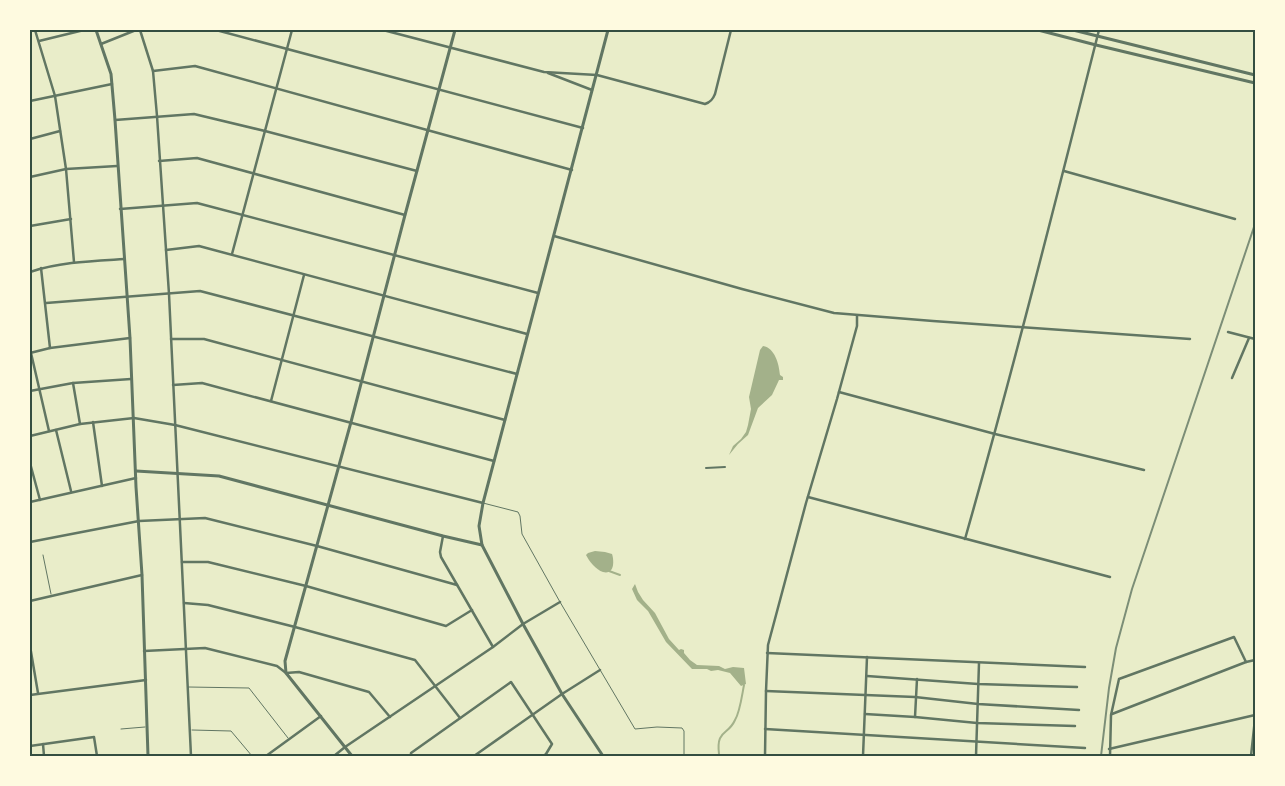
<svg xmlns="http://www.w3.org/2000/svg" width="1285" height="786" font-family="Lato,sans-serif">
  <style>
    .water { fill: #a3b18a }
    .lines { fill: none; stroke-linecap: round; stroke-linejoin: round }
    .stream { stroke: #a3b18a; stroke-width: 2 }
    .service { stroke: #617663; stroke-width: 1 }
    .pedestrian { stroke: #617663; stroke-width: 2 }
    .minor { stroke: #617663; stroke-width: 2.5 }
    .tertiary { stroke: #617663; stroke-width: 3 }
    .rail { stroke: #7c8e77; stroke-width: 2 }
    .neatline { fill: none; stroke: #344e41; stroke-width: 2 }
  </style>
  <rect width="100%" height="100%" fill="#e9edc9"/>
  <g class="water">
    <path d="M 763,346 C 775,348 779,364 780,375 L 783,377 L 783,380 L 779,380 L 772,395 L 758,408 L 748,435 L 738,444 L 729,455 L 733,446 L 741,439 L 746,432 L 748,425 L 751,409 L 749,397 L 760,350 Z"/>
    <path d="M 595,551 L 605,552 L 612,554 C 614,560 615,575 603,572 C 596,570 589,561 586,555 L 588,553 Z"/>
    <path d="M 635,584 L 638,592 L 643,600 L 655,613 L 669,639 L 679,650 L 681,649 L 684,650 L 684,653 L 690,660 L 697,665 L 719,666 L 725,669 L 733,667 L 744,668 L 746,684 L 741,686 L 730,673 L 718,670 L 711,671 L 707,669 L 692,669 L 666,642 L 648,611 L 637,600 L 632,589 Z"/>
  </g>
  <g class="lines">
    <g class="stream">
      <path d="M 609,571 L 620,575"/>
      <path d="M 719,754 C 716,729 728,736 735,720 C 740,712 742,695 744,685"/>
    </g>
    <g class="service">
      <path d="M 483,503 L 518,512 L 520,516 L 522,534 L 560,602 L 635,729 L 657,727 L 682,728 L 684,731 L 684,756"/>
      <path d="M 43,555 L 51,594"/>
      <path d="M 188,687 L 249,688 L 288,738"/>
      <path d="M 121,729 L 145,727"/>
      <path d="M 192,730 L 231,731 L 252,756"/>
    </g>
    <path class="pedestrian" d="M 706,468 L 725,467"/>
    <g class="minor">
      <path d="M 35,30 L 55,96 L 66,169 L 74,262"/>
      <path d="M 140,30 L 153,71 L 157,116 L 169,294 L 191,756"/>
      <path d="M 216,30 L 583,128"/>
      <path d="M 383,30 L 544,72 L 597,75 L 705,104 C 711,102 713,99 715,94 L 731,30"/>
      <path d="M 39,41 L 84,30"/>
      <path d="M 101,44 L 136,30"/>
      <path d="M 153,71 L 195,66 L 572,170"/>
      <path d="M 548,73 L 592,90"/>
      <path d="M 30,101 L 112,84"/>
      <path d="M 115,120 L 194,114 L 265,131 L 417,171"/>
      <path d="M 30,139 L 60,131"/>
      <path d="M 159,161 L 197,158 L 405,215"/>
      <path d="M 1064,171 L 1235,219"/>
      <path d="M 30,177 L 66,169 L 117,166"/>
      <path d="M 120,209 L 197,203 L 538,293"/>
      <path d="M 30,226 L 71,219"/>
      <path d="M 554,236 L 742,289 L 834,313 L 933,321 L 1190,339"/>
      <path d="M 166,250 L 199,246 L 527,334"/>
      <path d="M 232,254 L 292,30"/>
      <path d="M 41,268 L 50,348"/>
      <path d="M 30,272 C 60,262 93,261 124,259"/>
      <path d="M 46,303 L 200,291 L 517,374"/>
      <path d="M 1228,332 L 1255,339"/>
      <path d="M 171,339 L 204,339 L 505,420"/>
      <path d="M 30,353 L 50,348 L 130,338"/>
      <path d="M 31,353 L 49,431"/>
      <path d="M 1232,378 L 1249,338"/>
      <path d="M 73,383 L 80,424"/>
      <path d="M 173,385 L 202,383 L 494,461"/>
      <path d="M 30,391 L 73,383 L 131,379"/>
      <path d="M 839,392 L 995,434 L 1144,470"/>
      <path d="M 271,401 L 304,275"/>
      <path d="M 93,422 L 102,486"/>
      <path d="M 56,430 L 71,491"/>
      <path d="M 30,436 L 80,424 L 134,418 L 175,425 L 483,503"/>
      <path d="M 30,463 L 40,500"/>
      <path d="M 808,497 L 1110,577"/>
      <path d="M 30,502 L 136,478"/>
      <path d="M 443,536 L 440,552 L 441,557 L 493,647"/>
      <path d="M 965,539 C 1013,370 1056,200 1099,30"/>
      <path d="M 30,542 L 139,521 L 205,518 L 317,546 L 457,585"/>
      <path d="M 182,562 L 208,562 L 306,586 L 446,626 L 472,610"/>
      <path d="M 30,601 L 142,575"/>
      <path d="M 184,603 L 208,605 L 295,627 L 415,660 L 460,718"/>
      <path d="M 30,646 L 38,693"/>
      <path d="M 144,651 L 205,648 L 277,666 L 286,673 L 299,672 L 369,692 L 390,717"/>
      <path d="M 767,653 L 1085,667"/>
      <path d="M 867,676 L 978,684 L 1077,687"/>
      <path d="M 766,691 L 915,697 L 978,704 L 1079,710"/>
      <path d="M 30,695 L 146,680"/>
      <path d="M 865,714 L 915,717 L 977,723 L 1075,726"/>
      <path d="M 1112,714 L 1246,662 L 1255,660"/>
      <path d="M 915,717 L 917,679"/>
      <path d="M 765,729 L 1085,748"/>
      <path d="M 43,744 L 44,756"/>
      <path d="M 30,746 L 94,737 L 97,756"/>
      <path d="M 1109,749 L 1255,715"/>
      <path d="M 266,756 L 321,716"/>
      <path d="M 334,756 L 345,747 L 493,647 L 523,624 L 560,602"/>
      <path d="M 411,756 L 411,753 L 511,682 L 552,744 L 546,754 L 543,756"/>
      <path d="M 474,756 L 562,694 L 600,670"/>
      <path d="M 765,756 L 766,691 L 768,645 L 806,503 L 837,399 L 857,326 L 857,316"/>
      <path d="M 863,756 L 867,657"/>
      <path d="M 976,756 L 979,663"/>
      <path d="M 1110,756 L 1111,715 L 1119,679 L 1234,637 L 1246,662"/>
      <path d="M 1251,756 L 1255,719"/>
    </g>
    <g class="tertiary">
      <path d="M 96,30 L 111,74 L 115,120 L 130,338 L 136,487 L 142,575 L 148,756"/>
      <path d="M 1038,30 L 1096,45 L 1255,83"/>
      <path d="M 1073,30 L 1255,75"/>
      <path d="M 136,471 L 219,476 L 443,536 L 482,545"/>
      <path d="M 352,756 L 286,673 L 285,661 L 351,422 L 405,215 L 455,30"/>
      <path d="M 603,756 L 562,694 L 523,624 L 482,545 L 479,526 L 483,503 L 608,30"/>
    </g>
    <path class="rail" d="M 1101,756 L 1109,688 L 1116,648 L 1132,589 L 1255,224"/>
  </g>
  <rect width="1285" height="786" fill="none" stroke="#fefae0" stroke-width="62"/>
  <rect x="31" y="31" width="1223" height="724" class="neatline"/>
</svg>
